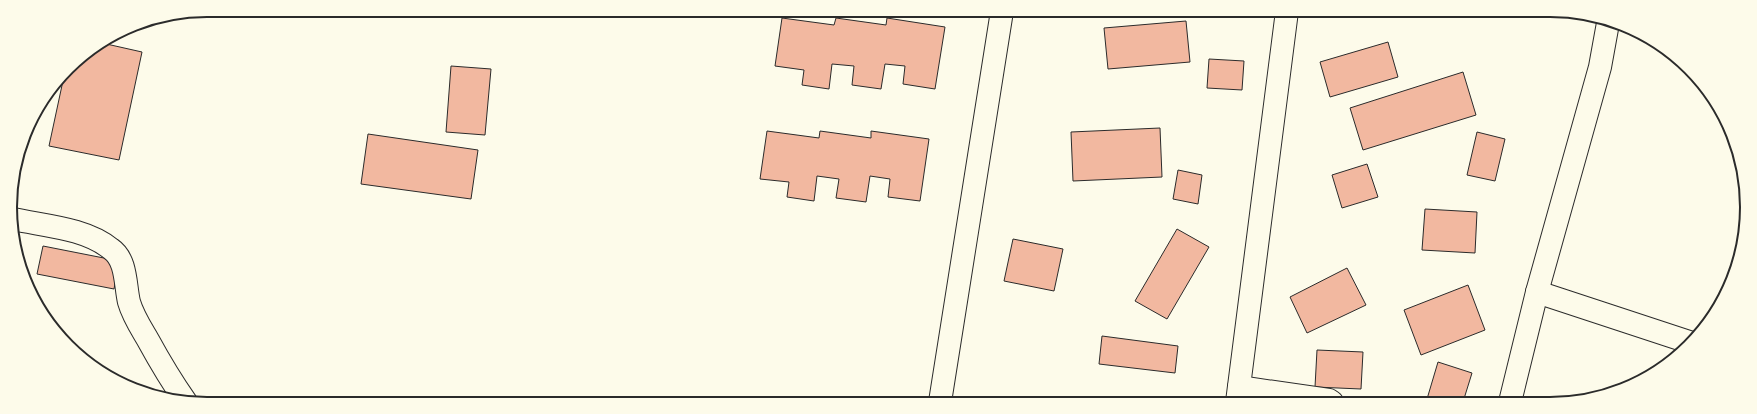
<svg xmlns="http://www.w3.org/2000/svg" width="1757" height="414" font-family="'Asap Condensed',sans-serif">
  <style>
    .building { fill: #f2b8a0; stroke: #2b2b2b }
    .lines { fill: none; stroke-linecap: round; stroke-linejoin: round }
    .minor-casing { stroke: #2b2b2b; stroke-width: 24 }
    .minor { stroke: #fdfbea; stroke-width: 22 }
    .rim { fill: none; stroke: #2b2b2b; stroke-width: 2 }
  </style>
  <rect width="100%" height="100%" fill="#fdfbea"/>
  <g class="building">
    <path d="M 782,18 L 834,25 L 836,18 L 886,25 L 887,18 L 945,27 L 935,89 L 903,84 L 905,66 L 885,64 L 881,89 L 852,85 L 854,66 L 832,64 L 829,89 L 802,85 L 804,70 L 775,66 Z"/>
    <path d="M 1186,21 L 1190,62 L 1108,69 L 1104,28 Z"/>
    <path d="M 1388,42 L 1398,77 L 1330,97 L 1320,62 Z"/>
    <path d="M 102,43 L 142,52 L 119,160 L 49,146 L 64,76 L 77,59 Z"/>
    <path d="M 1209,59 L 1244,61 L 1242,90 L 1207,88 Z"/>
    <path d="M 451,66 L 491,69 L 485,135 L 446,132 Z"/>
    <path d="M 1463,72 L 1476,115 L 1363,150 L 1350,108 Z"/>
    <path d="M 1160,128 L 1162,177 L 1073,181 L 1071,132 Z"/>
    <path d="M 767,131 L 819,138 L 820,131 L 871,138 L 871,131 L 929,139 L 920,201 L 888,197 L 890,179 L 870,176 L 866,202 L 836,198 L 839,179 L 817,176 L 814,201 L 787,197 L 789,182 L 760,179 Z"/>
    <path d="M 1477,132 L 1505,139 L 1495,181 L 1467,175 Z"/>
    <path d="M 368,134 L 478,150 L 471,199 L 361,184 Z"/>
    <path d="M 1367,164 L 1378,197 L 1342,208 L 1332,175 Z"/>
    <path d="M 1178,170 L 1202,175 L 1198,204 L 1173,199 Z"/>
    <path d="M 1425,209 L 1477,212 L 1475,253 L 1422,250 Z"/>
    <path d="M 1177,229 L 1209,247 L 1167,319 L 1135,301 Z"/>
    <path d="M 1013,239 L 1063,249 L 1054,291 L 1004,281 Z"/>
    <path d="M 43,246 L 119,261 L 114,289 L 37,274 Z"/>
    <path d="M 1347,268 L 1366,305 L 1307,333 L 1290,297 Z"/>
    <path d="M 1468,285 L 1485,330 L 1421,355 L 1404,310 Z"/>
    <path d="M 1102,336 L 1178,346 L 1175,373 L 1099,364 Z"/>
    <path d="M 1317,350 L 1363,352 L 1361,389 L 1315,387 Z"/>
    <path d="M 1438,362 L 1472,373 L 1463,402 L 1438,402 L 1427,399 Z"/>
  </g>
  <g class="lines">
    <defs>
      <g id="minor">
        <path d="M 13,219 C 45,226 85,228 111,249 C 127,260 125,285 129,302 C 133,316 141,328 148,340 C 160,362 172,382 186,402"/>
        <path d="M 1537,292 L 1692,343"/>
        <path d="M 1239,387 L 1329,400 L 1332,402"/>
        <path d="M 940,402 L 1002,11"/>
        <path d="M 1237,402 L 1287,11"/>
        <path d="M 1510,402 L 1537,292 L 1600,67 L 1608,23"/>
      </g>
    </defs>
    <use href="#minor" class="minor-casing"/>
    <use href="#minor" class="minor"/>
  </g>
  <path d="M0 0H1757V414H0ZM207 17H1550A190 190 0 0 1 1740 207V207A190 190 0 0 1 1550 397H207A190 190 0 0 1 17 207V207A190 190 0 0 1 207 17Z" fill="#fdfbea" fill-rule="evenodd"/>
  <path class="rim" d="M207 17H1550A190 190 0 0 1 1740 207V207A190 190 0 0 1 1550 397H207A190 190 0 0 1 17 207V207A190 190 0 0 1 207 17Z"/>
</svg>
